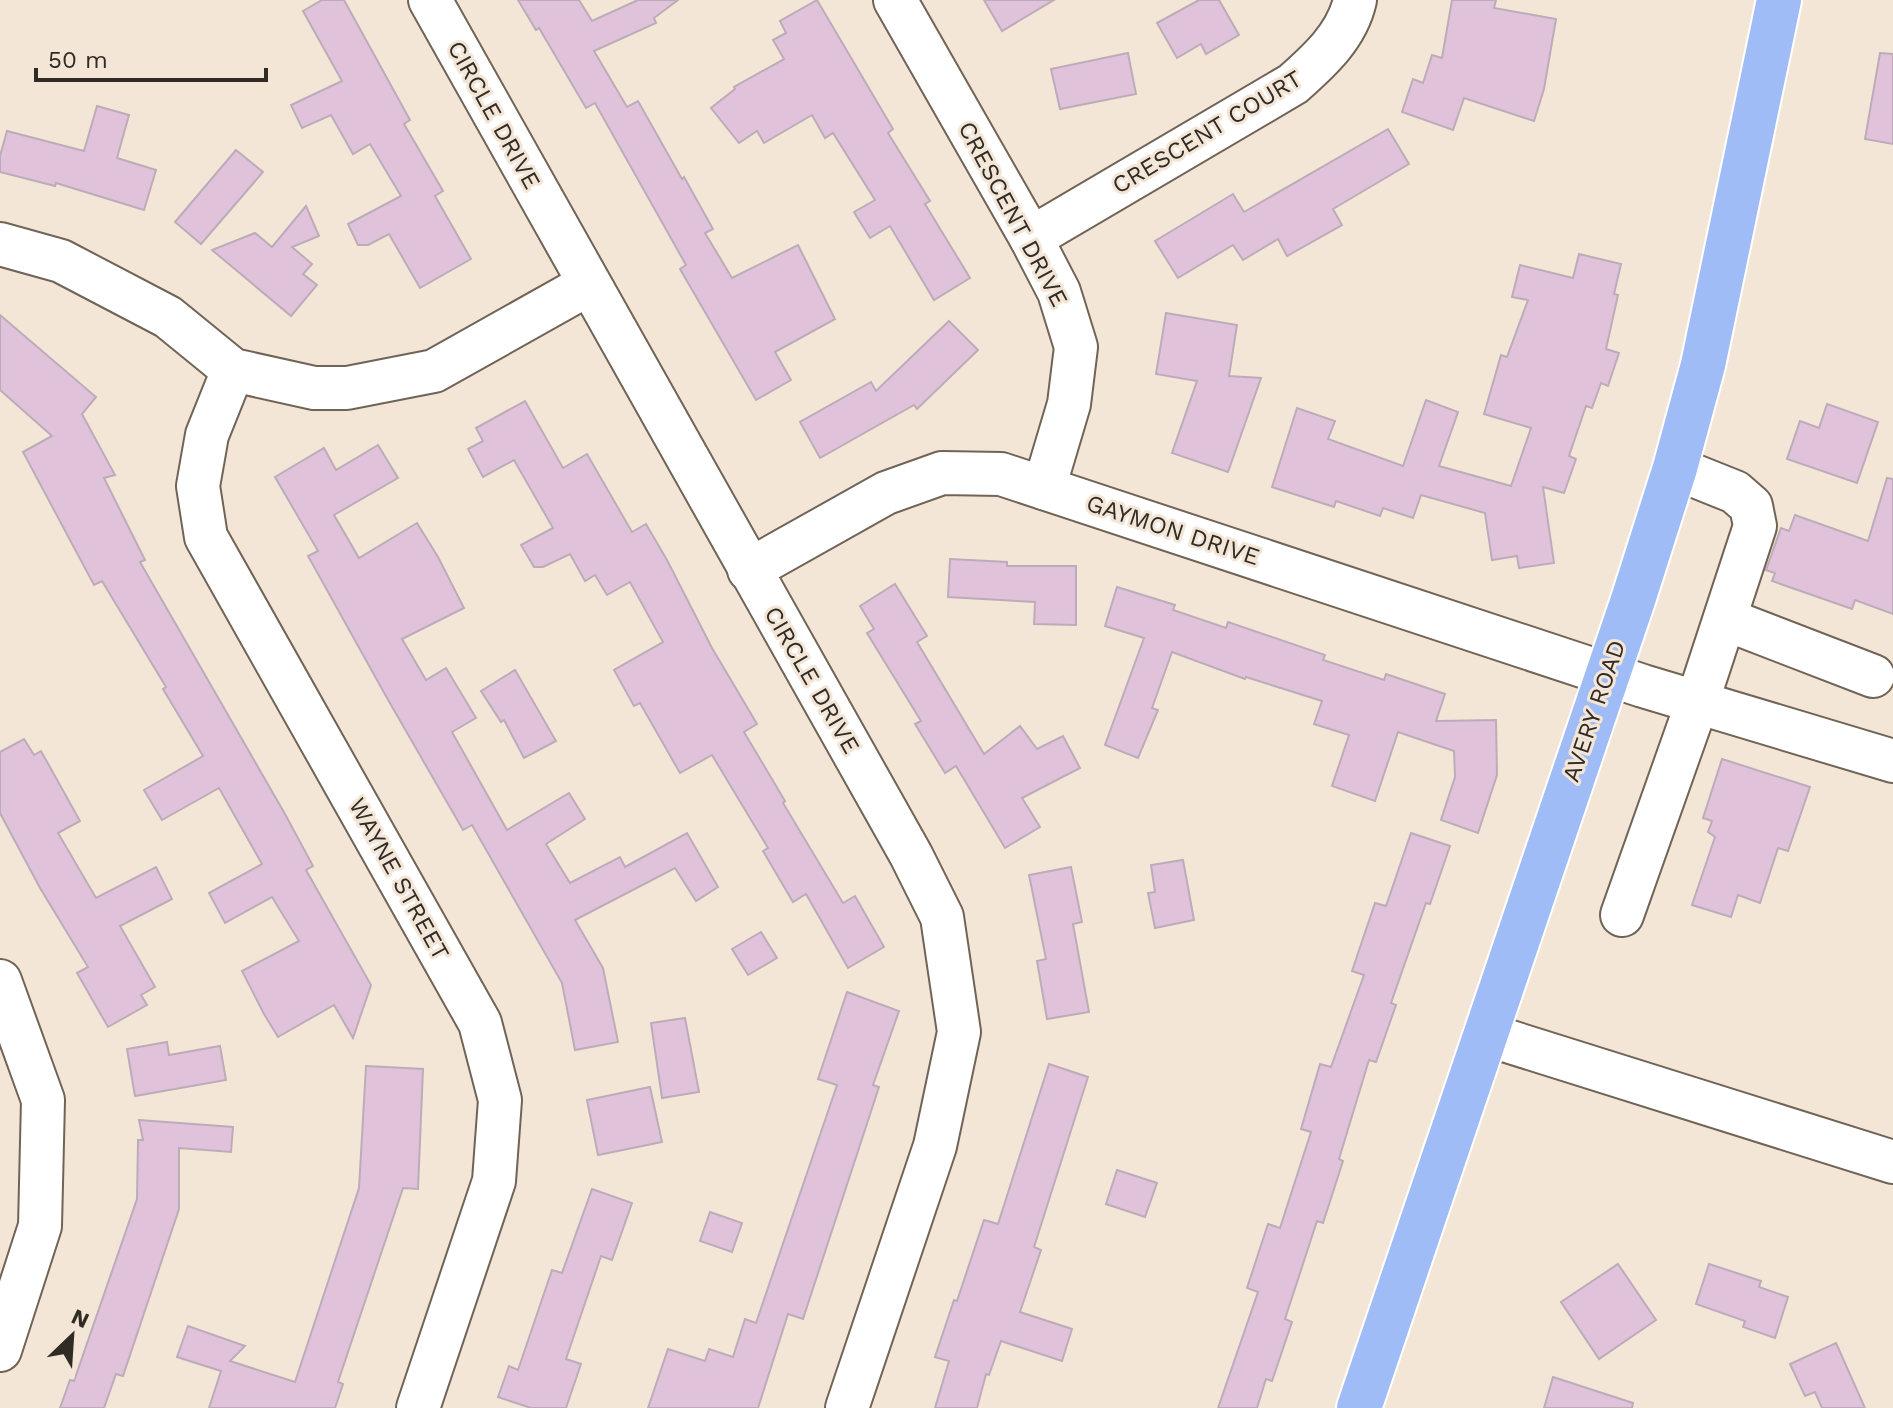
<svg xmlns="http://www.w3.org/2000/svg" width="1893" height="1408" font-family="'Work Sans',sans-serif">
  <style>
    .building { fill: #e1c2db; stroke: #bcacb9; stroke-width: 2 }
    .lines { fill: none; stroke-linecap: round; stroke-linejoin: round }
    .minor-casing { stroke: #706457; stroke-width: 46 }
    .major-casing { stroke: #fff; stroke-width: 48 }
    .minor { stroke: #fff; stroke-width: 42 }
    .major { stroke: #a0bcf7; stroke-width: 44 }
    .labels { text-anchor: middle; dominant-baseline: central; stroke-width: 6; stroke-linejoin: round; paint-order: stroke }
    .street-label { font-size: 24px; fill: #302b25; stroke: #f3e6d7 }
  </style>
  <rect width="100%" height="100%" fill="#f3e6d7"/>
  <g class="building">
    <path d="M 322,0 L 344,0 L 410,120 L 404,124 L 443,191 L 435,196 L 471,259 L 420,288 L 389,234 L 368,245 L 358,245 L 348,224 L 401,196 L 370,144 L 353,154 L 331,115 L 302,128 L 291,105 L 342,81 L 303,11 Z"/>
    <path d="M 518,0 L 579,0 L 592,21 L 638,0 L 678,0 L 654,18 L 656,23 L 594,51 L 627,107 L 638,101 L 682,179 L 684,177 L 713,229 L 705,233 L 732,278 L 798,245 L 835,319 L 775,352 L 791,380 L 756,400 L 680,269 L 686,265 L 595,103 L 586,108 L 539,28 L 536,30 Z"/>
    <path d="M 817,0 L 893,129 L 888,133 L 930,201 L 925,204 L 970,278 L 934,300 L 890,226 L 870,238 L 854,212 L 875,200 L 833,133 L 825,138 L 812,115 L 764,143 L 757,131 L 739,143 L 711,108 L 735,89 L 734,87 L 784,59 L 773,40 L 786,33 L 780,21 Z"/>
    <path d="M 984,0 L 1054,0 L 1002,31 Z"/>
    <path d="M 1199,0 L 1219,0 L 1239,35 L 1206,54 L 1201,44 L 1177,58 L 1157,23 Z"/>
    <path d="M 1452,0 L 1496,0 L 1494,8 L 1556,19 L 1544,89 L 1534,121 L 1464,98 L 1453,130 L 1402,112 L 1413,79 L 1423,83 L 1432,55 L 1442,58 Z"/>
    <path d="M 1128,53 L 1136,94 L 1060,109 L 1051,69 Z"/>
    <path d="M 1880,53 L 1893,54 L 1893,144 L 1865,139 Z"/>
    <path d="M 97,106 L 129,115 L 117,158 L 156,170 L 144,210 L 56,183 L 55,186 L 0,172 L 0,156 L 7,131 L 84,151 Z"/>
    <path d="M 1388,129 L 1409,164 L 1333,209 L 1342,225 L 1287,256 L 1278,239 L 1243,260 L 1233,245 L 1178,278 L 1155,241 L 1233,194 L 1244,212 Z"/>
    <path d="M 236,150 L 263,172 L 201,244 L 175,222 Z"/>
    <path d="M 306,206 L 319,236 L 292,247 L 312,264 L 303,274 L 317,285 L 291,316 L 212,250 L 255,233 L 272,247 Z"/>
    <path d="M 1579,254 L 1621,264 L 1614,294 L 1618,295 L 1606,349 L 1619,353 L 1608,386 L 1601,383 L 1592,408 L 1586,406 L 1569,456 L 1576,459 L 1564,493 L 1543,487 L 1554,563 L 1519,568 L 1517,556 L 1492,560 L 1485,513 L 1421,495 L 1413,518 L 1383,508 L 1380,516 L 1336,501 L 1334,507 L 1272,487 L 1297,408 L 1335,421 L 1328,439 L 1403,466 L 1426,400 L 1458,412 L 1439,466 L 1511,486 L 1531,428 L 1484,414 L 1501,355 L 1507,357 L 1528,300 L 1512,297 L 1520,265 L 1573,278 Z"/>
    <path d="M 1166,313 L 1237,325 L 1229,376 L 1261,378 L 1228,472 L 1172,453 L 1197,381 L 1156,374 Z"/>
    <path d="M 0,315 L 96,397 L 82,414 L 115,475 L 104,478 L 145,560 L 140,562 L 285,814 L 313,866 L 306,870 L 371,985 L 353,1038 L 334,1005 L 278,1037 L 264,1014 L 242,971 L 299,941 L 272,897 L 225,923 L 209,893 L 262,864 L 219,788 L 162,820 L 144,790 L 203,756 L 163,689 L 166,687 L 102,581 L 94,585 L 23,452 L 52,436 L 0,390 Z"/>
    <path d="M 949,321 L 978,350 L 917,409 L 914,405 L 820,458 L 800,422 L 871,382 L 876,391 Z"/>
    <path d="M 525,401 L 563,468 L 587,454 L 632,532 L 646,524 L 667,560 L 712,648 L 757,724 L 744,732 L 785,801 L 783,803 L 843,903 L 855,896 L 884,947 L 848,968 L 806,894 L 793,902 L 763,851 L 768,848 L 712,755 L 680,773 L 640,703 L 634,706 L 614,670 L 663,642 L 630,582 L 607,595 L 595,575 L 585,581 L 570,554 L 543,567 L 534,567 L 521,545 L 553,528 L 514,460 L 483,477 L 468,449 L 483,441 L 476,428 Z"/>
    <path d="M 1827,404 L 1878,422 L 1857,483 L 1787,459 L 1800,421 L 1819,428 Z"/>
    <path d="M 378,445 L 398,478 L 334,515 L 359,558 L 417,523 L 438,557 L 464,608 L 402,639 L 426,680 L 446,668 L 476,718 L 452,732 L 507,830 L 569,793 L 585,819 L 546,844 L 570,883 L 620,857 L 625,867 L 687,833 L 718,887 L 696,901 L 675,868 L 575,920 L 603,968 L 618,1042 L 575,1050 L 562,983 L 472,825 L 463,830 L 387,698 L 308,556 L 318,551 L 275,477 L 324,448 L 336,470 Z"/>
    <path d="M 1887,478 L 1893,479 L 1893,614 L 1855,600 L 1852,609 L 1772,581 L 1775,573 L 1766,570 L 1781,528 L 1789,531 L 1795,515 L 1868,541 Z"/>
    <path d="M 950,559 L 1007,562 L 1007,566 L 1076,566 L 1076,625 L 1034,624 L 1035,602 L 948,597 Z"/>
    <path d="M 895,584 L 927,636 L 917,642 L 984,754 L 1020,726 L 1037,749 L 1063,736 L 1080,768 L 1022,798 L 1040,827 L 1005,848 L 956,766 L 945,773 L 915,724 L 921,721 L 867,633 L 874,629 L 860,606 Z"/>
    <path d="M 1117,587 L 1175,605 L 1173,610 L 1226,628 L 1228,622 L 1325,655 L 1323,660 L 1384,680 L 1386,674 L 1445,694 L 1436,721 L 1496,720 L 1497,775 L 1478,833 L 1441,820 L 1455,777 L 1454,751 L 1398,732 L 1375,801 L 1332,786 L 1349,735 L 1314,724 L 1322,701 L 1246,677 L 1245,679 L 1172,652 L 1152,708 L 1158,710 L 1138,758 L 1105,745 L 1144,638 L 1105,626 Z"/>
    <path d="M 515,670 L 556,741 L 524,758 L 504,720 L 501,722 L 481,691 Z"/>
    <path d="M 24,739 L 34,755 L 41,751 L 80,821 L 58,833 L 96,898 L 156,867 L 172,899 L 120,926 L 155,987 L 141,995 L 147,1005 L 108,1027 L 77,973 L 88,967 L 40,888 L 0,813 L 0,752 Z"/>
    <path d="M 1722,759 L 1810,787 L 1788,851 L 1778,848 L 1760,903 L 1738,895 L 1731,917 L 1692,905 L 1715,837 L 1708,832 L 1712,821 L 1703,818 Z"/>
    <path d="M 1411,833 L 1450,846 L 1430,904 L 1426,903 L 1391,1003 L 1396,1005 L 1376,1062 L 1369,1060 L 1339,1159 L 1343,1161 L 1323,1223 L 1317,1221 L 1285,1319 L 1292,1322 L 1272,1381 L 1266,1379 L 1257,1408 L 1218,1408 L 1258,1292 L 1247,1288 L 1268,1224 L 1280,1228 L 1311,1132 L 1301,1129 L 1320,1064 L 1331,1067 L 1364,975 L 1352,971 L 1375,903 L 1386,906 Z"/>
    <path d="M 1183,860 L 1194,920 L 1155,928 L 1148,893 L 1155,892 L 1151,865 Z"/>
    <path d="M 1071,867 L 1082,922 L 1073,924 L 1089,1012 L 1047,1019 L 1037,961 L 1046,959 L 1029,875 Z"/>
    <path d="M 761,932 L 777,958 L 748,975 L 732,949 Z"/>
    <path d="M 847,992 L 899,1011 L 873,1085 L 879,1087 L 803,1319 L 788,1314 L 758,1408 L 648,1408 L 668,1349 L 705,1361 L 709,1349 L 733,1357 L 745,1319 L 756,1323 L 837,1085 L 818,1079 Z"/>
    <path d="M 685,1018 L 699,1092 L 662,1098 L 651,1023 Z"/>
    <path d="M 167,1042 L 169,1055 L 220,1046 L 226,1080 L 135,1096 L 127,1049 Z"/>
    <path d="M 1049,1064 L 1088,1077 L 1034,1247 L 1041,1250 L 1020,1312 L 1072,1329 L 1062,1361 L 1001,1341 L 989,1375 L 986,1374 L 977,1408 L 935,1408 L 949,1361 L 935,1357 L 954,1300 L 957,1301 L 984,1220 L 998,1224 Z"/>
    <path d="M 366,1066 L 423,1069 L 418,1189 L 403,1188 L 338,1382 L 343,1384 L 335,1408 L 209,1408 L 221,1371 L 177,1357 L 188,1326 L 245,1346 L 230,1361 L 295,1382 L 359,1188 Z"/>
    <path d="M 650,1087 L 662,1142 L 598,1155 L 587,1100 Z"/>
    <path d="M 139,1120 L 233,1127 L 231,1152 L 179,1148 L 179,1209 L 123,1376 L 116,1374 L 104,1408 L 60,1408 L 70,1380 L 74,1381 L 137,1199 L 138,1140 L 143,1140 Z"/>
    <path d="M 1117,1170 L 1157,1183 L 1145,1217 L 1106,1204 Z"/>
    <path d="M 592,1189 L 632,1203 L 612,1260 L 601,1256 L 566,1359 L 581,1364 L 566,1408 L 531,1408 L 498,1397 L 509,1366 L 518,1370 L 552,1270 L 562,1273 Z"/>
    <path d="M 710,1212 L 742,1223 L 732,1252 L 700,1241 Z"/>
    <path d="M 1618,1264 L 1656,1320 L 1599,1359 L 1561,1302 Z"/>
    <path d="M 1709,1264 L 1761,1281 L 1759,1287 L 1788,1297 L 1775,1338 L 1743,1327 L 1745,1321 L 1696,1304 Z"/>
    <path d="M 1836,1343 L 1865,1408 L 1822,1408 L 1815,1392 L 1805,1396 L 1790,1364 Z"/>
    <path d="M 1553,1377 L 1633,1403 L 1632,1408 L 1544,1408 Z"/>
  </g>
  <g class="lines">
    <defs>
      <g id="minor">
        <path d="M 430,0 L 911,855 L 942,917 L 959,1032 L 935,1146 L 847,1408"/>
        <path d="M 895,0 L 1031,238 L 1059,292 L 1076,347 L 1069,404 L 1044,488"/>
        <path d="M 1031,238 L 1293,84 C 1319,61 1347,36 1355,0"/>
        <path d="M 0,244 L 61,261 L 168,317 L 233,370 L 314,388 L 347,388 L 434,371 L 589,284"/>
        <path d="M 233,370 L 207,435 L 198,486 L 206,537 L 480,1023 L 500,1100 L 494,1181 L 418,1408"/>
        <path d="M 749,570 L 886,493 L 942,473 L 1001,474 L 1643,686 L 1893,761"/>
        <path d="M 1725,619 L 1873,676"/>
        <path d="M 1622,915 L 1697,703 L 1755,526 L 1751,506 L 1735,492 L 1675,468"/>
        <path d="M 0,981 L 43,1100 L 40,1226 L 0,1350"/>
        <path d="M 1485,1034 L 1893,1162"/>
      </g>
      <path id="major" d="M 1359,1408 L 1633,600 L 1675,468 L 1703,365 L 1779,0"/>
    </defs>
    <use href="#minor" class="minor-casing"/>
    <use href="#major" class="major-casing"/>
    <use href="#minor" class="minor"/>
    <use href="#major" class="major"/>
  </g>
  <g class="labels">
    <g class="street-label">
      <text transform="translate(494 115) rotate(61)">CIRCLE DRIVE</text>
      <text transform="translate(1207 132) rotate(-31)">CRESCENT COURT</text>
      <text transform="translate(1013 214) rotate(62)">CRESCENT DRIVE</text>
      <text transform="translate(1173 530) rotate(18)">GAYMON DRIVE</text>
      <text transform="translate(812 680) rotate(60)">CIRCLE DRIVE</text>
      <text transform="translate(1594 711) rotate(-71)">AVERY ROAD</text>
      <text transform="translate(399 879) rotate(61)">WAYNE STREET</text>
    </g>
  </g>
  <g transform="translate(72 1336) rotate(25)" stroke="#f3e6d7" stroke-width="6" paint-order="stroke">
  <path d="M0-6L14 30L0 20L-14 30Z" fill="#302b25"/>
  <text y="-12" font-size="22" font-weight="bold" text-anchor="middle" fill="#302b25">N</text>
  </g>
  <path d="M36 68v12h230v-12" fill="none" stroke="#302b25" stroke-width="4"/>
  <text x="48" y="68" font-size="24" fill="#302b25" stroke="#f3e6d7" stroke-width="6" paint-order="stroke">50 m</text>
</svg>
